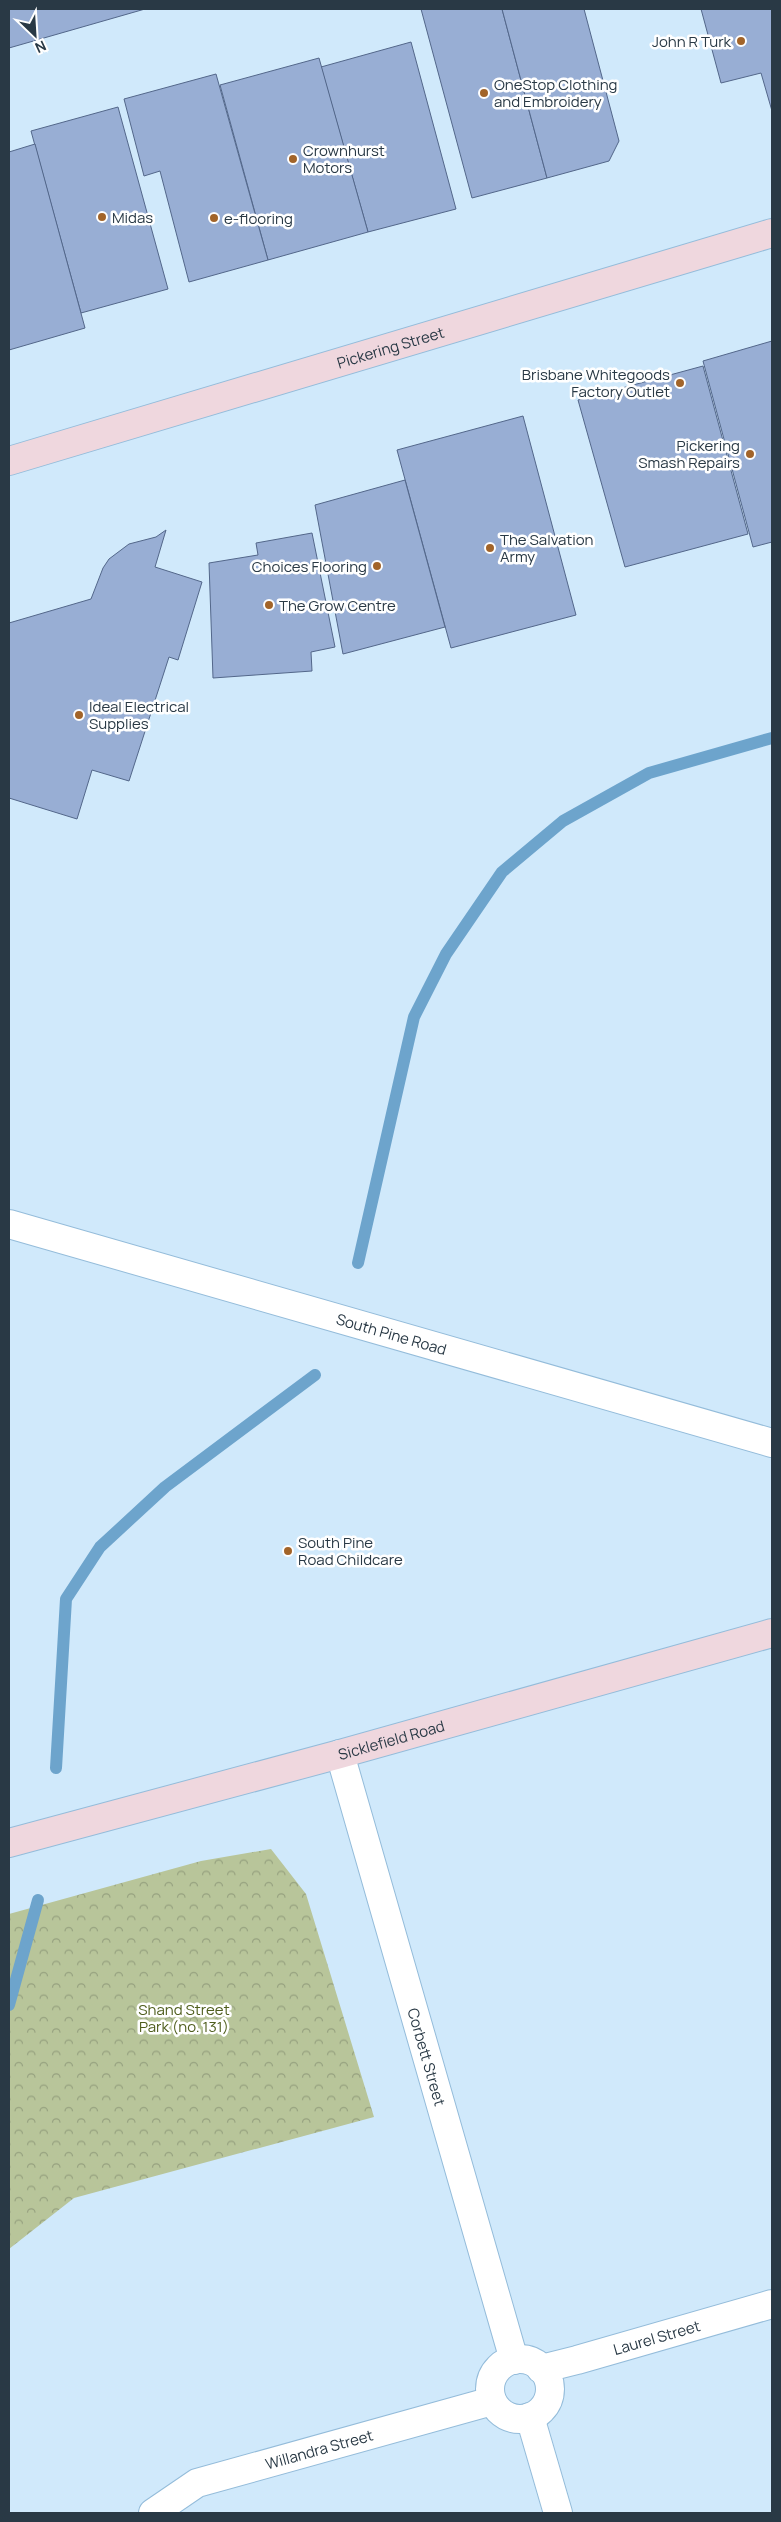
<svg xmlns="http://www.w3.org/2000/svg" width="781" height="2522" font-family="Manrope,sans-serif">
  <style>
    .park { fill: url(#park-crowns) }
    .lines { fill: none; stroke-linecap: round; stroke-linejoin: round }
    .stream { stroke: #6da4cc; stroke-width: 12 }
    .building { fill: #98aed4; stroke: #53678a }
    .street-casing { stroke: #94bcda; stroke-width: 30 }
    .secondary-casing { stroke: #94bcda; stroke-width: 30 }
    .street { stroke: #fff; stroke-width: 28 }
    .secondary { stroke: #efd7de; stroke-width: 28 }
    .poi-dot { fill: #a26429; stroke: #fff; stroke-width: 2 }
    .labels { text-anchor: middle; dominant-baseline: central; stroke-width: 5; stroke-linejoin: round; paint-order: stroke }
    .poi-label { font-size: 15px; fill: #293945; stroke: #fff; text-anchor: start }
    .street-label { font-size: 15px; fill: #293945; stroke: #fff }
    .park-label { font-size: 15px; fill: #4f5e1d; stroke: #fff }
  </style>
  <defs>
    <pattern id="park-crowns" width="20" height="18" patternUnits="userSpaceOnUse" patternTransform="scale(1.25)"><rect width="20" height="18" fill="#b8c59a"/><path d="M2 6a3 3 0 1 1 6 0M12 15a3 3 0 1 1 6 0" fill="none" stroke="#96a17f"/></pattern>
  </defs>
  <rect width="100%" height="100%" fill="#d0e9fb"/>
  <path class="park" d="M 271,1849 L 306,1894 L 374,2117 L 74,2198 L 9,2249 L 9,1914 L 201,1861 Z"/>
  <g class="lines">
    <g class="stream">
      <path d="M 358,1263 L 414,1017 L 446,954 L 502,872 L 563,821 L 649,773 L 772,738"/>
      <path d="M 56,1768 L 66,1599 L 100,1547 L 165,1487 L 315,1375"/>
      <path d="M 9,2005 L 38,1900"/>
    </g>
  </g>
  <g class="building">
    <path d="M 9,9 L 145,9 L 9,48 Z"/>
    <path d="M 421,9 L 502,9 L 547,178 L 472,198 Z"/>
    <path d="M 502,9 L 584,9 L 619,141 L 609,161 L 547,178 Z"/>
    <path d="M 701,9 L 772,9 L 772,111 L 761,73 L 721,83 Z"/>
    <path d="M 411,42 L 456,209 L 368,232 L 321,67 Z"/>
    <path d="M 319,58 L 368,232 L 268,260 L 220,85 Z"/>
    <path d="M 216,74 L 268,260 L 189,282 L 160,171 L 144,176 L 124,99 Z"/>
    <path d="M 118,107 L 168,289 L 81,313 L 31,131 Z"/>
    <path d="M 35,144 L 85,328 L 9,350 L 9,152 Z"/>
    <path d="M 772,341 L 772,542 L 753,547 L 703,361 Z"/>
    <path d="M 703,366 L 748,534 L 625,567 L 578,400 Z"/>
    <path d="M 523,416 L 576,615 L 451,648 L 397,450 Z"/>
    <path d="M 405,480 L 445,627 L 343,654 L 315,505 Z"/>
    <path d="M 166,530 L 155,567 L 202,582 L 178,660 L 169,657 L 129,781 L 92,770 L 77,819 L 9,798 L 9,623 L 91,599 L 103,568 L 109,559 L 129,544 L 156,537 Z"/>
    <path d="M 312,533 L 335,647 L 311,652 L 312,671 L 213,678 L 209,563 L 258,555 L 256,543 Z"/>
  </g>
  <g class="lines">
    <defs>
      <g id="street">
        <path id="s1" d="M 9,1224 L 772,1443"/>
        <path id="s2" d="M 340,1754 L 514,2360"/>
        <circle cx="520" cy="2389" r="30"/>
        <path id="s3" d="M 541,2369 L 577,2360 L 772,2304"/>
        <path d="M 530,2417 L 558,2513"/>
        <path id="s4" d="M 153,2513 L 197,2483 L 492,2401"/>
      </g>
      <g id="secondary">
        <path id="s5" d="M 9,461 L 772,233"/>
        <path id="s6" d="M 9,1843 L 340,1754 L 772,1633"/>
      </g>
    </defs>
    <use href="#street" class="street-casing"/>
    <use href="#secondary" class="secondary-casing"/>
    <use href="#street" class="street"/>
    <use href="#secondary" class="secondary"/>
  </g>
  <g class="poi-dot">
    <circle cx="741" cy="41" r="5"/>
    <circle cx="484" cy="93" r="5"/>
    <circle cx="293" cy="159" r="5"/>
    <circle cx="102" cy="217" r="5"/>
    <circle cx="214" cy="218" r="5"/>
    <circle cx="680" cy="383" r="5"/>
    <circle cx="750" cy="454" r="5"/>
    <circle cx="490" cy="548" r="5"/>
    <circle cx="377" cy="566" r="5"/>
    <circle cx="269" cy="605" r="5"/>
    <circle cx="79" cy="715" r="5"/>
    <circle cx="288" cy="1551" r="5"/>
  </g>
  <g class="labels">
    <g class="poi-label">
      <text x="731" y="41" text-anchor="end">John R Turk</text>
      <text x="494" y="84">OneStop Clothing<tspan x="494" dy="17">and Embroidery</tspan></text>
      <text x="303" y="150">Crownhurst<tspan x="303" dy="17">Motors</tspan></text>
      <text x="112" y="217">Midas</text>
      <text x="224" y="218">e-flooring</text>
      <text x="670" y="374" text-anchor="end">Brisbane Whitegoods<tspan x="670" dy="17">Factory Outlet</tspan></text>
      <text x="740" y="445" text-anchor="end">Pickering<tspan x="740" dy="17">Smash Repairs</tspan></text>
      <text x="500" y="539">The Salvation<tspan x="500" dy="17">Army</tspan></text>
      <text x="367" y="566" text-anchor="end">Choices Flooring</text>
      <text x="279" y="605">The Grow Centre</text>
      <text x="89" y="706">Ideal Electrical<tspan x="89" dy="17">Supplies</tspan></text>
      <text x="298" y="1542">South Pine<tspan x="298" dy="17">Road Childcare</tspan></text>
    </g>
    <g class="street-label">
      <text stroke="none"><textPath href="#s5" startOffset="398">Pickering Street</textPath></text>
      <text stroke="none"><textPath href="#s1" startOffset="398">South Pine Road</textPath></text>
      <text stroke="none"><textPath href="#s6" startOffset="396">Sicklefield Road</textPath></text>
      <text stroke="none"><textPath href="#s2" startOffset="315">Corbett Street</textPath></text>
      <text stroke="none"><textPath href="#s3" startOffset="120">Laurel Street</textPath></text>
      <text stroke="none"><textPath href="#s4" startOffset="180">Willandra Street</textPath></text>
    </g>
    <g class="park-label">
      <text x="184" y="2009">Shand Street<tspan x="184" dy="17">Park (no. 131)</tspan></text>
    </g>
  </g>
  <rect width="781" height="2522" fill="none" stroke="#293945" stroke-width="20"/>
  <g transform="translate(35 35) rotate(155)" stroke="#ffffff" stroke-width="4" paint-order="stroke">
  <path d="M0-4L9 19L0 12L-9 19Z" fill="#293945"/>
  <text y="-8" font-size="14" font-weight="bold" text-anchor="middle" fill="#293945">N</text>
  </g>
</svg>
